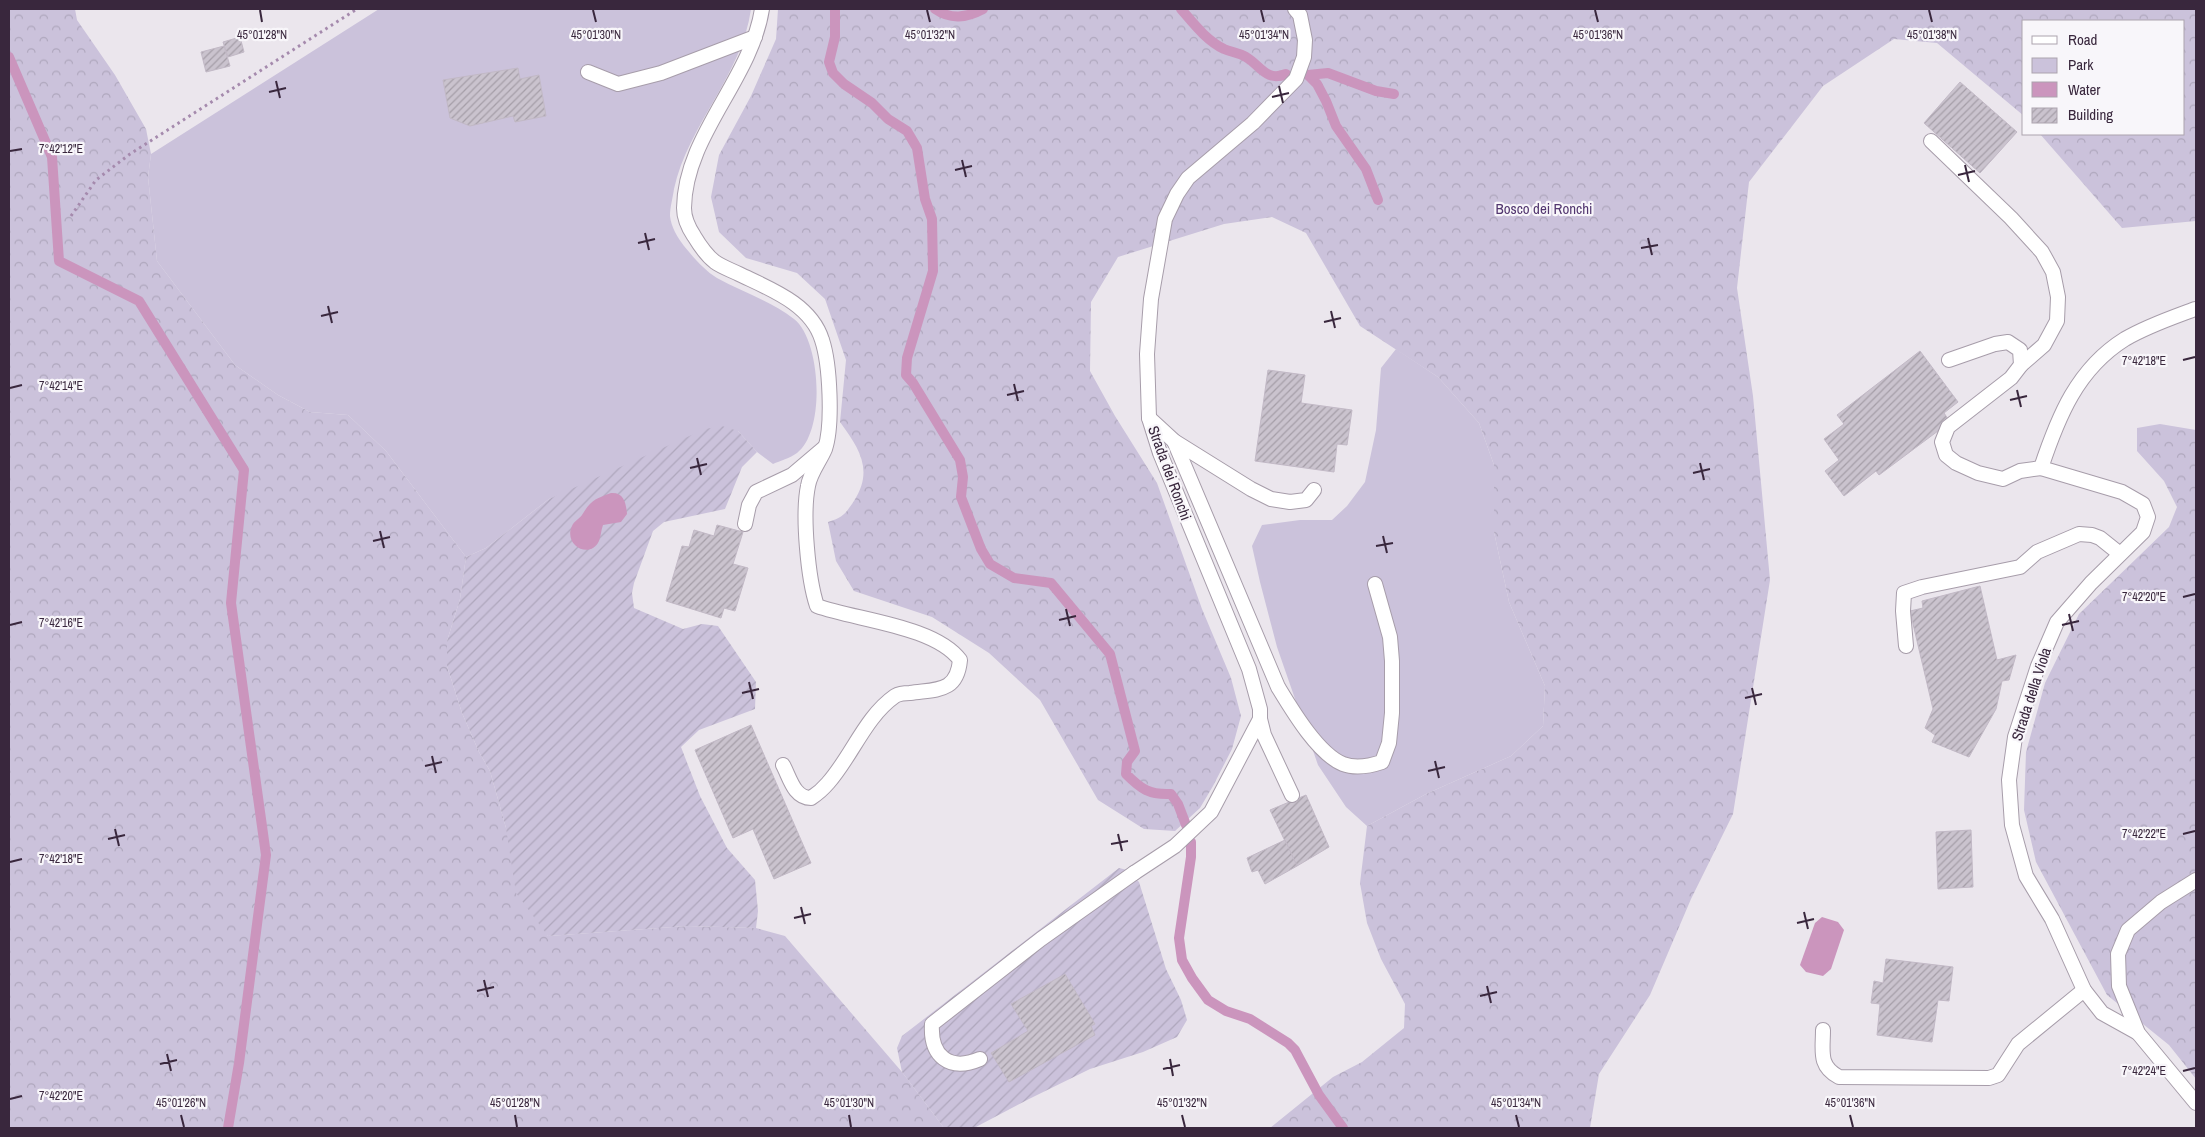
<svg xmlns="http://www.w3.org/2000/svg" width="2205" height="1137" font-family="'Archivo Narrow',sans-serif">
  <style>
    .green { fill: #cbc2db }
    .forest { fill: url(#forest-crowns) }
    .garden { fill: url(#garden-furrows) }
    .water { fill: #cb95bd }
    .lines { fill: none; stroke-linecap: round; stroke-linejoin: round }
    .stream { stroke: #cb95bd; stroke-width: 10 }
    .building { fill: url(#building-hatch); stroke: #c2b9c6 }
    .service-casing { stroke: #a79daa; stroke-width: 16 }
    .minor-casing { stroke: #a79daa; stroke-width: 16 }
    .path { stroke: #a58aad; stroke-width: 3; stroke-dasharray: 2.5 4; stroke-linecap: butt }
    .service { stroke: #fff; stroke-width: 14 }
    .minor { stroke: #fff; stroke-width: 14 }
    .ticks { fill: none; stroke: #39273d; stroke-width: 2 }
    .labels { text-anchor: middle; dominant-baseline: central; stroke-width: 4.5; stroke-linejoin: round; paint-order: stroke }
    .park-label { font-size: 15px; fill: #52366f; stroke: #f8f6fa }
    .street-label { font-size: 15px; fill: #39273d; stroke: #f8f6fa }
    .ticks-label { font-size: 12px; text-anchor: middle; fill: #39273d; stroke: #f8f6fa; stroke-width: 4.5; stroke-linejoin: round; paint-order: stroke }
  </style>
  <defs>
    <pattern id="forest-crowns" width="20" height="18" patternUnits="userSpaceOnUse" patternTransform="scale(1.25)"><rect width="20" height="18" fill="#cbc2db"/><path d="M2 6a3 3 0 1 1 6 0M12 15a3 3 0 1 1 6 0" fill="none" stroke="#afa7bd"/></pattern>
    <pattern id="garden-furrows" width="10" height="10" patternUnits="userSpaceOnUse" patternTransform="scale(1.25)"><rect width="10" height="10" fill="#cbc2db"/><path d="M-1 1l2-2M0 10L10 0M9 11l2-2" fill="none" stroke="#afa7bd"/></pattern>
    <pattern id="building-hatch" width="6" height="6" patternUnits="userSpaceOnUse" patternTransform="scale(1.25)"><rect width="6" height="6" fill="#cac3ce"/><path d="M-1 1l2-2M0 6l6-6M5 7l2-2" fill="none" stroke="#a59ea8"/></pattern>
  </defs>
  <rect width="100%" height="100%" fill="#ebe6ed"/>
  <g class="green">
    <path d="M 379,9 L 751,9 C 742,75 688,125 674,189 C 673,197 670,207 670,216 C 671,227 678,238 684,246 C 694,258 704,270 717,278 C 742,292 771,301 794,319 C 821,340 826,431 797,453 C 790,458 780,461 773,464 L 757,452 L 738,431 L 549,499 L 486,548 L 466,557 L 386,451 L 348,415 L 310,412 L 278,395 L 235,365 L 157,261 L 148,177 L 151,154 Z"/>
    <path d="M 1396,349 L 1438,377 L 1479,423 L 1494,465 L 1494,532 L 1509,602 L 1545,686 L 1543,726 L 1511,756 L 1426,794 L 1367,826 L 1346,807 L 1318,765 L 1277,647 L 1260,582 L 1252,546 L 1262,525 L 1300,520 L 1332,520 L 1347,506 L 1365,482 L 1376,430 L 1381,368 Z"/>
  </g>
  <g class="forest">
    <path d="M 9,9 L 75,9 L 77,20 L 115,75 L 146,129 L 151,154 L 148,177 L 157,261 L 235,365 L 278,395 L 310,412 L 348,415 L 386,451 L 466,557 L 460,599 L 447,641 L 447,666 L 462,713 L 479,752 L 490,771 L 506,828 L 548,936 L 687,926 L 756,928 L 785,936 L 902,1072 L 944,1128 L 9,1128 Z"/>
    <path d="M 778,9 L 2196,9 L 2196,221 L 2122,228 L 2040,134 L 2184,134 L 2184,21 L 2024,21 L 2024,116 L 1937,43 L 1894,39 L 1823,86 L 1749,182 L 1737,288 L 1753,396 L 1770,580 L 1733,814 L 1691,899 L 1650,995 L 1599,1074 L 1590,1128 L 1270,1128 L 1333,1077 L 1362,1062 L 1404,1028 L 1405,1004 L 1381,959 L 1367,923 L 1360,883 L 1367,826 L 1426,794 L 1511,756 L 1543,726 L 1545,686 L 1509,602 L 1494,532 L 1494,465 L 1479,423 L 1438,377 L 1360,326 L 1306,233 L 1272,217 L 1224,224 L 1118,257 L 1091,302 L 1090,371 L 1115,416 L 1157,483 L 1202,609 L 1231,678 L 1241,716 L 1232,749 L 1213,786 L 1200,808 L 1175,831 L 1144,829 L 1098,800 L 1040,700 L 989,653 L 932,617 L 854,591 L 836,561 L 828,522 C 844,517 845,514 854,501 C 874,470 859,448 840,422 L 846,360 L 825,299 L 797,273 L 746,258 L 719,232 L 711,197 L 719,155 L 751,96 L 776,39 Z"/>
    <path d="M 2160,424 L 2196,430 L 2196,1079 L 2169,1045 L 2107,995 L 2036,862 L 2024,810 L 2026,752 L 2045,683 L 2079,614 L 2169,527 L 2177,507 L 2164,481 L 2137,451 L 2137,428 Z"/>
  </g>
  <g class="garden">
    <path d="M 722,426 L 738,431 L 757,452 L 742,467 L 725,509 L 664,522 L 653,531 L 634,583 L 632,593 L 634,608 L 683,629 L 702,624 L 718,626 L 756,682 L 755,709 L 699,730 L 681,747 L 700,796 L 727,848 L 755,880 L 758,911 L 756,928 L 687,926 L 548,936 L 516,893 L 506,828 L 490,771 L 479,752 L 462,713 L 447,666 L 447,641 L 460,599 L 466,557 L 486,548 L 549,499 L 705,429 Z"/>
    <path d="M 1119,868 L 1127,870 L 1139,882 L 1166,969 L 1181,1000 L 1187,1020 L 1177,1037 L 1143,1052 L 1090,1069 L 1029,1099 L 974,1128 L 944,1128 L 902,1072 L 897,1048 L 902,1036 Z"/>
  </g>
  <g class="water">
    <path d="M 611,493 C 624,492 626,503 627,514 L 621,522 L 603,525 C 601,530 601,536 599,541 C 590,560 563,545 572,526 C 574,521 579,519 582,515 C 591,500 595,499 611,493 Z"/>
    <path d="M 1822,917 L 1838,922 L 1844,930 L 1831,969 L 1823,976 L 1806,972 L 1800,965 L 1815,923 Z"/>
  </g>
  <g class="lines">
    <g class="stream">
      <path d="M 835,9 L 835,37 L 829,62 L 833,73 L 844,84 L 872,103 L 888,119 L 907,131 L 917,148 L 925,199 L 932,219 L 933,271 L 907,358 L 906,375 L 913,383 L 960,460 L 963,477 L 961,497 L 981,549 L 990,564 L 1014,578 L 1051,583 L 1110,654 L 1135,751 L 1127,762 L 1126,774 C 1141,789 1149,795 1171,794 L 1178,804 L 1186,825"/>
      <path d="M 935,9 C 951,20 966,18 983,9"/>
      <path d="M 1181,9 C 1194,24 1206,40 1224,49 C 1231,52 1240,53 1246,57 C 1261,66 1266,82 1286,74"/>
      <path d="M 9,57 L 52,157 L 59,261 L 139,301 L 244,470 L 231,603 L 266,855 L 239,1063 L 228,1128"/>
      <path d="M 1308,75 L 1317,84 L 1326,101 L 1336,126 L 1366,169 L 1378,200"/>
      <path d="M 1308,75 L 1328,73 L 1376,91 L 1394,94"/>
      <path d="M 1191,842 L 1191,857 L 1179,938 L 1182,960 L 1192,978 L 1208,1000 L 1226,1011 L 1250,1019 L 1288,1043 L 1295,1050 L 1319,1095 L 1343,1128"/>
    </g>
  </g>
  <g class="building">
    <path d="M 240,37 L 244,52 L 228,57 L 223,42 Z"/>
    <path d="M 224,46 L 230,66 L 206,72 L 201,52 Z"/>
    <path d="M 518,68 L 520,79 L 539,75 L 546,116 L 515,122 L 513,116 L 470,126 L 450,118 L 443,80 Z"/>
    <path d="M 1960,82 L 2017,132 L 1980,173 L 1924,123 Z"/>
    <path d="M 1920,351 L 1958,402 L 1944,413 L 1950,422 L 1879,475 L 1876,471 L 1844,496 L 1825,471 L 1839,460 L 1824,439 L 1844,424 L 1837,415 Z"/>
    <path d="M 1268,370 L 1305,375 L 1301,403 L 1352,410 L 1347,445 L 1337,444 L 1334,472 L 1255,461 Z"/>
    <path d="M 717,525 L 743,532 L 733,564 L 748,568 L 735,611 L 724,608 L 721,618 L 666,601 L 682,546 L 689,547 L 694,530 L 714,536 Z"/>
    <path d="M 1980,586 L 1997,660 L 2016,655 L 2009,680 L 2002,681 L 1996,709 L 1969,757 L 1932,742 L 1935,735 L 1925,728 L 1933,709 L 1910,611 L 1923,608 L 1922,601 Z"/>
    <path d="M 751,725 L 811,863 L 774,879 L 753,829 L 733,838 L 695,750 Z"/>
    <path d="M 1306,795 L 1329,847 L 1297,866 L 1270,810 Z"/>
    <path d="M 1971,830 L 1973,887 L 1938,889 L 1936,832 Z"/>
    <path d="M 1285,840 L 1297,866 L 1265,884 L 1258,870 L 1252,872 L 1247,858 Z"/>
    <path d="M 1886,959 L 1953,967 L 1949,1001 L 1938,1000 L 1932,1042 L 1877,1035 L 1880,1004 L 1871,1003 L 1874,981 L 1883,983 Z"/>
    <path d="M 1065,974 L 1095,1024 L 1091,1026 L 1095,1035 L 1009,1082 L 991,1053 L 1028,1031 L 1011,1004 Z"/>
  </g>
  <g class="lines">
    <defs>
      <g id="service">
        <path d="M 588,72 L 618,84 L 661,73 L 755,37"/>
        <path d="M 1931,141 L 2011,218 L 2042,252 L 2053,272 L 2058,297 L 2057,321 L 2044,345 L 2021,365"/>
        <path d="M 1949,360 L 1995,344 L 2008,342 L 2020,350 L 2021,365 L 2011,378 L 1948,427 L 1942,442 L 1946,455 L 1956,463 L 1978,473 L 2003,479 L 2020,471 L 2041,468"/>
        <path d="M 1149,418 L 1174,441 L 1251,489 L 1271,499 L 1290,502 L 1306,500 L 1314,490"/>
        <path d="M 1174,441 L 1278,687 C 1292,710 1318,754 1343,764 C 1356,769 1370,766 1382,762 L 1389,743 L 1392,713 L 1392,661 L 1390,637 L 1375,584"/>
        <path d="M 745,524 L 749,505 L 756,492 L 792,475 L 825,447"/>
        <path d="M 1906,646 L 1903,611 L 1904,593 L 1922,587 L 2020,567 L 2037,552 L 2079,534 L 2092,535 L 2100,538 L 2120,554"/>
        <path d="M 1260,719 L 1264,735 L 1292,795"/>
        <path d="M 1823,1030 C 1823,1051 1818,1066 1839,1077 L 1989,1078 L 1998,1075 L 2018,1044 L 2084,990"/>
        <path d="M 2138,1033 L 2102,1013 L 2084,990 L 2052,919 L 2026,876 L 2012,825 L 2009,780 L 2015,737 L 2038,666 L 2057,622 L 2091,583 L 2143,532 L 2148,517 L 2143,504 L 2122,492 L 2041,468 C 2058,417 2077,369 2125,339 C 2147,326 2171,318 2195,309"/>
        <path d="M 980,1059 C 949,1072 930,1056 932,1024 L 1041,939 L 1134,873"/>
      </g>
      <g id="minor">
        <path d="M 762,9 C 751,80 685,135 684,208 C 684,218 688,227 694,236 C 700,246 706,255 715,262 C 722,267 731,270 739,274 C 770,289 811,304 822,340 C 830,364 833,425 825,449 C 820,461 810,473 808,486 C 802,515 808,579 817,606 C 856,620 935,626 960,660 C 957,693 936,689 910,693 C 905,693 900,693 895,696 C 865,717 852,756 828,783 C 823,789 817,794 811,798 C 794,798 790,778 783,765"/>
        <path d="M 1134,873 L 1175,846 L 1211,812 L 1260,719 L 1260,709 L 1249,669 L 1160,453 L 1149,418 L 1147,354 L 1151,299 L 1165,219 L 1177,194 L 1188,178 L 1253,123 L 1296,79 L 1304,57 L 1305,40 L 1300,15 L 1295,9"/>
        <path d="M 2196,880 L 2161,902 L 2128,930 L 2118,954 L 2119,986 L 2138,1033 L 2196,1103"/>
      </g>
    </defs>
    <use href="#service" class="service-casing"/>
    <use href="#minor" class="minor-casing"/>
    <path class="path" d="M 71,216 L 96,180 L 130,154 L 357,9"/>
    <use href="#service" class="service"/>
    <use href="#minor" class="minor"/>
  </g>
  <path class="ticks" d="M 260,10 L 262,22M 593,10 L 596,22M 927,10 L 930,22M 1261,10 L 1264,22M 1595,10 L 1598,22M 1929,10 L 1932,22M 276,81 L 280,98M 1279,86 L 1283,103M 269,92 L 286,88M 1272,97 L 1289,93M 10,151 L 22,149M 962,160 L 966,177M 1965,165 L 1969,182M 955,170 L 972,166M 1958,175 L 1975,171M 645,233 L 649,250M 1648,238 L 1652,255M 638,243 L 655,239M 1641,248 L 1658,245M 328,306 L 332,323M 1331,311 L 1335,328M 321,316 L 338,312M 1324,322 L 1341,318M 2183,360 L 2195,357M 1014,384 L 1018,401M 10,388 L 22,385M 2017,390 L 2021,407M 1007,395 L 1024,391M 2010,400 L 2027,396M 697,458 L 701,475M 1700,463 L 1704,480M 690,468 L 707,464M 1693,473 L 1710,469M 380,531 L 384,548M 1383,536 L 1387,553M 373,541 L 390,537M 1376,546 L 1393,543M 2183,597 L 2195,594M 1066,609 L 1070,626M 2069,614 L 2073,631M 1059,620 L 1076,616M 10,625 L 22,622M 2062,625 L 2079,621M 749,682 L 753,699M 1752,688 L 1756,705M 742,693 L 759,689M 1745,698 L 1762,694M 432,756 L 436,773M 1435,761 L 1439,778M 425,766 L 442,762M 1428,771 L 1445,767M 115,829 L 119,846M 1118,834 L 1122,851M 2183,834 L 2195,831M 108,839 L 125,835M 1111,844 L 1128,841M 10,862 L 22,859M 801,907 L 805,924M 1804,912 L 1808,929M 794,918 L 811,914M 1797,923 L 1814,919M 484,980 L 488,997M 1487,986 L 1491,1003M 477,991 L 494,987M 1480,996 L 1497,992M 167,1054 L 171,1071M 1170,1059 L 1173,1076M 160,1064 L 177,1060M 1163,1069 L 1180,1065M 2183,1071 L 2195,1068M 10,1099 L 22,1096M 181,1115 L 184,1127M 515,1115 L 517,1127M 849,1115 L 851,1127M 1182,1115 L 1185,1127M 1516,1115 L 1519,1127M 1850,1115 L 1853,1127"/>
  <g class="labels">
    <g class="park-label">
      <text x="1544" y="208">Bosco dei Ronchi</text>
    </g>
    <g class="street-label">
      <text transform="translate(1170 473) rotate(70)">Strada dei Ronchi</text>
      <text transform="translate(2031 694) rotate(-72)">Strada della Viola</text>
    </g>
  </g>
  <g class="ticks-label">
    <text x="262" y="39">45°01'28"N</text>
    <text x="596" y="39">45°01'30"N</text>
    <text x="930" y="39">45°01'32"N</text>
    <text x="1264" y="39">45°01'34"N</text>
    <text x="1598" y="39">45°01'36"N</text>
    <text x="1932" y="39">45°01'38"N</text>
    <text x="61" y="153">7°42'12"E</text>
    <text x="2144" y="365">7°42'18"E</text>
    <text x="61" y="390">7°42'14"E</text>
    <text x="2144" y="601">7°42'20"E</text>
    <text x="61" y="627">7°42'16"E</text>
    <text x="2144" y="838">7°42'22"E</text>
    <text x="61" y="863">7°42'18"E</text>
    <text x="2144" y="1075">7°42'24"E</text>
    <text x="61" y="1100">7°42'20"E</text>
    <text x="181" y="1107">45°01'26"N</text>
    <text x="515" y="1107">45°01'28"N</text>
    <text x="849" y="1107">45°01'30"N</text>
    <text x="1182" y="1107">45°01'32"N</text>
    <text x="1516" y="1107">45°01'34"N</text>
    <text x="1850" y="1107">45°01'36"N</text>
  </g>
  <rect width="2205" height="1137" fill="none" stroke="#39273d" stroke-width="20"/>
  <rect x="2022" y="20" width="162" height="115" fill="#f8f6fa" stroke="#aca3ae"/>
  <rect x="2032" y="36" width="25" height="8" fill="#ffffff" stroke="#aca3ae"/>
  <text x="2068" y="45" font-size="15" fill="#39273d">Road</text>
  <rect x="2032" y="58" width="25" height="15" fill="#cbc2db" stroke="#aca3ae"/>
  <text x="2068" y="70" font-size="15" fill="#39273d">Park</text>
  <rect x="2032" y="82" width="25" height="15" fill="#cb95bd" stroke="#aca3ae"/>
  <text x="2068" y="95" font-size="15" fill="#39273d">Water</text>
  <rect x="2032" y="108" width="25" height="15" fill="url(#building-hatch)" stroke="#aca3ae"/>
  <text x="2068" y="120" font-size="15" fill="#39273d">Building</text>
</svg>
